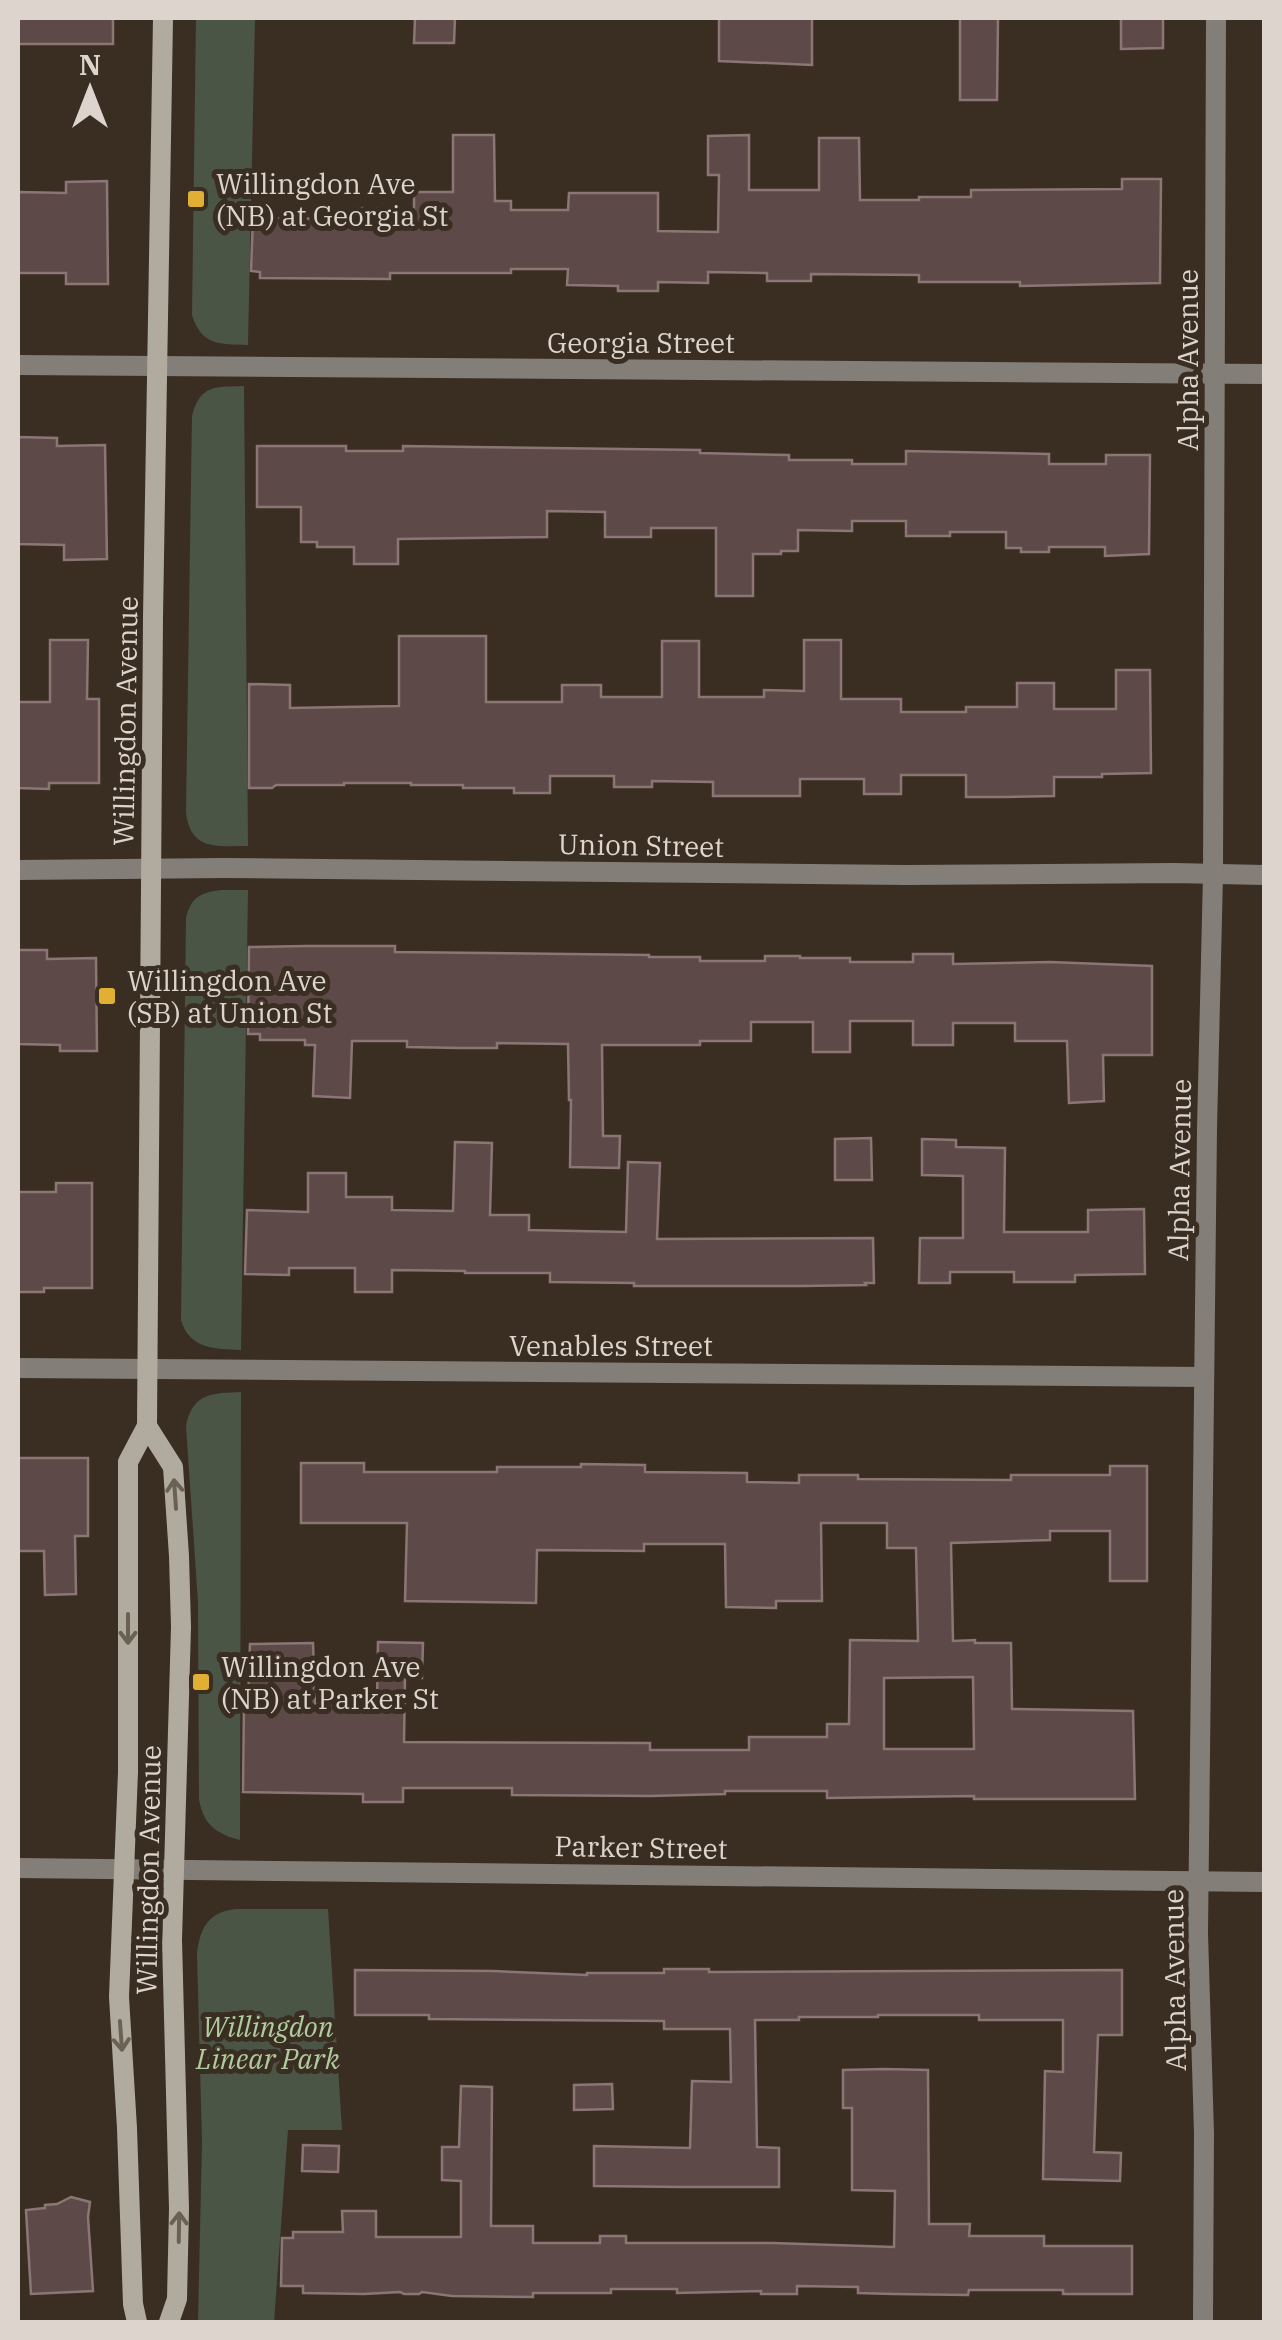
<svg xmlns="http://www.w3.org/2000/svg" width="1282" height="2340" font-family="'IBM Plex Serif',serif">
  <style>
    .green { fill: #4b5546 }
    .building { fill: #5d4a48; stroke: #8b7675; stroke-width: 2.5; fill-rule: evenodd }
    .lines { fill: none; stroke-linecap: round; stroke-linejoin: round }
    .minor { stroke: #837e77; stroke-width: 20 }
    .tertiary { stroke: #837e77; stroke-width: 20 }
    .secondary { stroke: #b1aa9e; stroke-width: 20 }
    .oneway { stroke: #6a6054 }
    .poi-dot { fill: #e1af34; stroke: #3a2e23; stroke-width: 4 }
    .labels { text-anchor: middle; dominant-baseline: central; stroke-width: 10; stroke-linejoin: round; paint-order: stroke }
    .poi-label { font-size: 28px; fill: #dcd4cd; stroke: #3a2e23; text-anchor: start }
    .street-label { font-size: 28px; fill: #dcd4cd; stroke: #3a2e23 }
    .park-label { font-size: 28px; font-style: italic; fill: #aecc9d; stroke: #3a2e23 }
  </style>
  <rect width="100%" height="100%" fill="#3a2e23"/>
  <g class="green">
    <path d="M 196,18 L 255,18 L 248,345 C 219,344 202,346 192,315 Z"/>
    <path d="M 244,386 L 248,846 C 217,846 191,851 186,813 L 192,416 C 200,384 216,387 244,386 Z"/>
    <path d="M 222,890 L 248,890 L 241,1350 C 215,1349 189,1349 181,1320 L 186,918 C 191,897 201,892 222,890 Z"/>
    <path d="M 241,1392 L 240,1840 C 216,1834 203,1824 199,1799 L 198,1602 L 186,1426 C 192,1393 213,1393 241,1392 Z"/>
    <path d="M 236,1909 L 328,1909 L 342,2130 L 288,2130 L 274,2322 L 198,2322 L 202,2142 L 197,1954 C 200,1928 208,1912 236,1909 Z"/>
  </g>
  <g class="building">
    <path d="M 19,18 L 113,18 L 113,44 L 18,44 Z"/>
    <path d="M 415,18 L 455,18 L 454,43 L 414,43 Z"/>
    <path d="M 719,18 L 812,18 L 812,65 L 719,61 Z"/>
    <path d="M 960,18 L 998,18 L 997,100 L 960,100 Z"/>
    <path d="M 1121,18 L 1163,18 L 1163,48 L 1121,49 Z"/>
    <path d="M 453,135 L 494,135 L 495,201 L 511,201 L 511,210 L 568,210 L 569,193 L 658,193 L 658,231 L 718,232 L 719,175 L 708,175 L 708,136 L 749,135 L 749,190 L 819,190 L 819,138 L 859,138 L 860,200 L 919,200 L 919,197 L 971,197 L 971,190 L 1122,189 L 1122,179 L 1161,179 L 1160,283 L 1020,286 L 1020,282 L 919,282 L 919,275 L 811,274 L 811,281 L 767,281 L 767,273 L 708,272 L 708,283 L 658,282 L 658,291 L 618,291 L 618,286 L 567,285 L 568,269 L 511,269 L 511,273 L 390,273 L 390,279 L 260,278 L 260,272 L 251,271 L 253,218 L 354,219 L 354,208 L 414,209 L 414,192 L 453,192 Z"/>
    <path d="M 107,181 L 108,284 L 66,284 L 66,273 L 18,273 L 18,192 L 66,193 L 66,182 Z"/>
    <path d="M 18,437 L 57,438 L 57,446 L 105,445 L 107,559 L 64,560 L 64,545 L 18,544 Z"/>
    <path d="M 257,446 L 346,446 L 346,451 L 403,451 L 403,446 L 700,450 L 700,453 L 789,455 L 789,460 L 852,460 L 852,464 L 906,464 L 906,451 L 1049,454 L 1049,464 L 1106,464 L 1106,455 L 1150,455 L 1149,554 L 1105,556 L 1105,547 L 1049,547 L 1049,552 L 1021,552 L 1021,548 L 1006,548 L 1006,532 L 950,532 L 950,536 L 906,536 L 906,521 L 852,521 L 852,531 L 798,530 L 798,551 L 781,551 L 781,554 L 753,554 L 753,596 L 716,596 L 716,528 L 651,528 L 651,537 L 605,537 L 605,512 L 547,511 L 547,537 L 398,539 L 398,564 L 354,564 L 354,547 L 317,547 L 317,542 L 301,542 L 301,507 L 257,507 Z"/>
    <path d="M 399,636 L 486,636 L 486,702 L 562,702 L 562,685 L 601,685 L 601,697 L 662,697 L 662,641 L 699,641 L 699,697 L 764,697 L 764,690 L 804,691 L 804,640 L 841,640 L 841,699 L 901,699 L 901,712 L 966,712 L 966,707 L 1017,707 L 1017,683 L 1054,683 L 1054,709 L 1116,709 L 1116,670 L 1150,670 L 1151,773 L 1102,774 L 1102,777 L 1054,777 L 1054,796 L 1004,797 L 966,797 L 966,775 L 901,775 L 901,794 L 864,794 L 864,779 L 800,779 L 800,796 L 713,796 L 713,782 L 652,781 L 652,787 L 614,787 L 614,776 L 550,776 L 550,793 L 514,793 L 514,788 L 463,788 L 463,785 L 411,785 L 411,783 L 344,783 L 344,785 L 276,785 L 272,788 L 249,788 L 249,684 L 290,685 L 290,708 L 399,706 Z"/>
    <path d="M 50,640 L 88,640 L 87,699 L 99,699 L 99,783 L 49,783 L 49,789 L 18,788 L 18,702 L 50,702 Z"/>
    <path d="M 306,946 L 395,946 L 395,952 L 649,955 L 649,957 L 700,957 L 700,961 L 765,961 L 765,956 L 800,956 L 800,958 L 850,958 L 850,962 L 913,962 L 913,954 L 953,954 L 953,964 L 1050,962 L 1152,966 L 1152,1055 L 1103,1055 L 1104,1101 L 1069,1103 L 1067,1041 L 1015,1041 L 1015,1023 L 953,1023 L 953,1045 L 913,1045 L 913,1021 L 850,1021 L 850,1052 L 813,1052 L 813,1022 L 751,1022 L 751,1041 L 700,1041 L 700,1045 L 602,1045 L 603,1136 L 620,1136 L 619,1168 L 570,1167 L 571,1100 L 569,1100 L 568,1044 L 497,1043 L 497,1048 L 460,1048 L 407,1047 L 407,1041 L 352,1041 L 350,1098 L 313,1096 L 315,1045 L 305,1045 L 305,1040 L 260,1040 L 260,1034 L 248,1034 L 249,947 Z"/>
    <path d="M 18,950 L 47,950 L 47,959 L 96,958 L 97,1051 L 60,1051 L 60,1045 L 18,1044 Z"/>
    <path d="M 871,1138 L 872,1180 L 835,1180 L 835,1139 Z"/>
    <path d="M 922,1139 L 956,1140 L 956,1147 L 1005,1148 L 1004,1232 L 1088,1232 L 1088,1210 L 1144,1209 L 1145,1274 L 1075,1275 L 1075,1282 L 1014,1282 L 1014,1272 L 950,1272 L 950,1283 L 919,1283 L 920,1238 L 963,1238 L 963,1176 L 922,1175 Z"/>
    <path d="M 455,1142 L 492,1143 L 490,1215 L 529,1215 L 529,1230 L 626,1232 L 628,1162 L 660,1163 L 657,1239 L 873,1238 L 874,1283 L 865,1283 L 866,1285 L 803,1286 L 634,1286 L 634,1283 L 550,1282 L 550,1273 L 465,1273 L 465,1271 L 392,1270 L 392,1292 L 355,1292 L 355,1268 L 289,1268 L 289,1275 L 245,1274 L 247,1210 L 308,1212 L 308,1173 L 346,1173 L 346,1197 L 392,1197 L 392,1210 L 453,1211 Z"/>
    <path d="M 56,1183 L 92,1183 L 92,1288 L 44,1288 L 44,1292 L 18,1292 L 18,1192 L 56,1192 Z"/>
    <path d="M 18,1458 L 88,1458 L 88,1536 L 75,1536 L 76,1594 L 45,1595 L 44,1551 L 18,1551 Z"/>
    <path d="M 301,1463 L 364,1463 L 364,1472 L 497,1472 L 497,1467 L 581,1467 L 581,1464 L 645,1465 L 645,1472 L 747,1473 L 747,1482 L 799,1483 L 799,1475 L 858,1475 L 858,1479 L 1011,1480 L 1011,1475 L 1110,1475 L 1110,1466 L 1147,1466 L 1147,1581 L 1110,1581 L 1110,1531 L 1050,1531 L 1050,1540 L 951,1543 L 953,1641 L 975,1640 L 975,1643 L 1011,1643 L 1012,1709 L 1133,1711 L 1135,1799 L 974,1799 L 974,1796 L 827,1798 L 827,1791 L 725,1791 L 725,1794 L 650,1796 L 512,1795 L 512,1788 L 403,1788 L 403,1802 L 363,1802 L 363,1794 L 243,1792 L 244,1703 L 248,1703 L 250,1644 L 313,1643 L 315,1704 L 364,1705 L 364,1702 L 377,1702 L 378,1642 L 423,1643 L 422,1678 L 405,1678 L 404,1742 L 650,1743 L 650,1750 L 749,1750 L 749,1737 L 827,1737 L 827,1724 L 849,1724 L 850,1640 L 918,1641 L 916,1548 L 887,1548 L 887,1523 L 821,1523 L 822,1601 L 776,1601 L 776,1608 L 726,1607 L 725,1544 L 644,1544 L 644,1551 L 537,1550 L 536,1603 L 405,1601 L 407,1523 L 301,1523 ZM 973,1677 L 974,1749 L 884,1749 L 884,1678 Z"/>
    <path d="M 664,1969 L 709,1969 L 709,1972 L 1122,1970 L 1122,2035 L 1098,2035 L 1094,2152 L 1121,2153 L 1120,2181 L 1043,2179 L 1045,2071 L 1063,2072 L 1063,2020 L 979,2020 L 979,2015 L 878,2015 L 878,2017 L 799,2017 L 799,2020 L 755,2020 L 757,2147 L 779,2148 L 779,2187 L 681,2187 L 594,2186 L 594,2146 L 690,2148 L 692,2081 L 731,2082 L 730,2029 L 664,2029 L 664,2021 L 429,2019 L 429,2015 L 355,2015 L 355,1970 L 493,1971 L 587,1975 L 587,1973 L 664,1973 Z"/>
    <path d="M 884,2069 L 928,2070 L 929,2224 L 970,2224 L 969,2236 L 1044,2236 L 1044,2246 L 1132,2246 L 1132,2294 L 1063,2294 L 1063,2290 L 969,2290 L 968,2295 L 894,2294 L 858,2293 L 858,2287 L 797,2286 L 797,2294 L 761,2294 L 761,2291 L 677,2293 L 677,2289 L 611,2289 L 611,2293 L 533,2293 L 533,2297 L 452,2296 L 422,2292 L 419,2294 L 404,2294 L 400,2292 L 364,2294 L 303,2293 L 303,2286 L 281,2286 L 282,2238 L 293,2238 L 293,2232 L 343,2232 L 342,2211 L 376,2211 L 376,2237 L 461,2237 L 461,2181 L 442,2180 L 442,2147 L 459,2147 L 461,2086 L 492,2087 L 491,2226 L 533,2226 L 533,2243 L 600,2243 L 600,2236 L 626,2236 L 626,2243 L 773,2243 L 894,2247 L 895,2191 L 852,2190 L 852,2108 L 843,2108 L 843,2070 Z"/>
    <path d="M 612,2084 L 613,2109 L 574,2110 L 574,2085 Z"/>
    <path d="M 303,2145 L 339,2146 L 338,2172 L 302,2171 Z"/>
    <path d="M 71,2197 L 90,2202 L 88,2217 L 93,2291 L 31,2294 L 26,2210 L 45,2208 L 45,2205 L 57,2204 Z"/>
  </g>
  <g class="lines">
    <g class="minor">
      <path d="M 18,365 L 1264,374"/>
      <path d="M 18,870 L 224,868 L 905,875 L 1174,873 L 1264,875"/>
      <path d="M 18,1368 L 1204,1377"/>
      <path d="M 1203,2322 L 1204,2133 L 1198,1933 L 1207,1129 L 1213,874 L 1216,18"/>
    </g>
    <path class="tertiary" d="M 18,1868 L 1264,1882"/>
    <g class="secondary">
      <path d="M 147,1426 L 173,1467 L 179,1556 L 181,1627 L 172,1940 L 179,2209 L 177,2299 L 169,2322"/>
      <path d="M 137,2322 L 133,2304 L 127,2128 L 119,1997 L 128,1772 L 128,1462 L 147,1426 L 153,617 L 163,18"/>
    </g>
  </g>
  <defs><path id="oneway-shaft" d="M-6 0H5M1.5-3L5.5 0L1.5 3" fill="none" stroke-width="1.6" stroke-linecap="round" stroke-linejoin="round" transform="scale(2.5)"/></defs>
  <g class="oneway">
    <use href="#oneway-shaft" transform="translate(175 1494) rotate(-94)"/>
    <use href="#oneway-shaft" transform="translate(128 1629) rotate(90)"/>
    <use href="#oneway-shaft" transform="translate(121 2036) rotate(86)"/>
    <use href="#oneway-shaft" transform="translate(179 2227) rotate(-89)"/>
  </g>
  <g class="poi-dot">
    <rect x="186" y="189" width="20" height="20" rx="5"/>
    <rect x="97" y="986" width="20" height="20" rx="5"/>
    <rect x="191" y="1672" width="20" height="20" rx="5"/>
  </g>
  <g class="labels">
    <g class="poi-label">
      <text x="216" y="183">Willingdon Ave<tspan x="216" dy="32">(NB) at Georgia St</tspan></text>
      <text x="127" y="980">Willingdon Ave<tspan x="127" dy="32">(SB) at Union St</tspan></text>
      <text x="221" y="1666">Willingdon Ave<tspan x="221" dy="32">(NB) at Parker St</tspan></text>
    </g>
    <g class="street-label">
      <text x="641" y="342">Georgia Street</text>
      <text transform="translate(1187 360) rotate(-90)">Alpha Avenue</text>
      <text transform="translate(125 721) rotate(-89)">Willingdon Avenue</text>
      <text transform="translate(641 845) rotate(1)">Union Street</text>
      <text transform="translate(1179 1170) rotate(-89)">Alpha Avenue</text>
      <text x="611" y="1345">Venables Street</text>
      <text transform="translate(641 1847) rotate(1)">Parker Street</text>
      <text transform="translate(148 1870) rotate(-89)">Willingdon Avenue</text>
      <text transform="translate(1174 1980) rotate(-91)">Alpha Avenue</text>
    </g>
    <g class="park-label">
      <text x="268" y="2026">Willingdon<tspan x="268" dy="32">Linear Park</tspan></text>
    </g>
  </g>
  <rect width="1282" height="2340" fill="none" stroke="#dcd4cd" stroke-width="40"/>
  <g transform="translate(90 90)" stroke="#3a2e23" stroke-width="8" paint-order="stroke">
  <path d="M0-8L18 38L0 25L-18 38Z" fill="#dcd4cd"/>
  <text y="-15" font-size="28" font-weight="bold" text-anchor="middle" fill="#dcd4cd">N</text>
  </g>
</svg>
